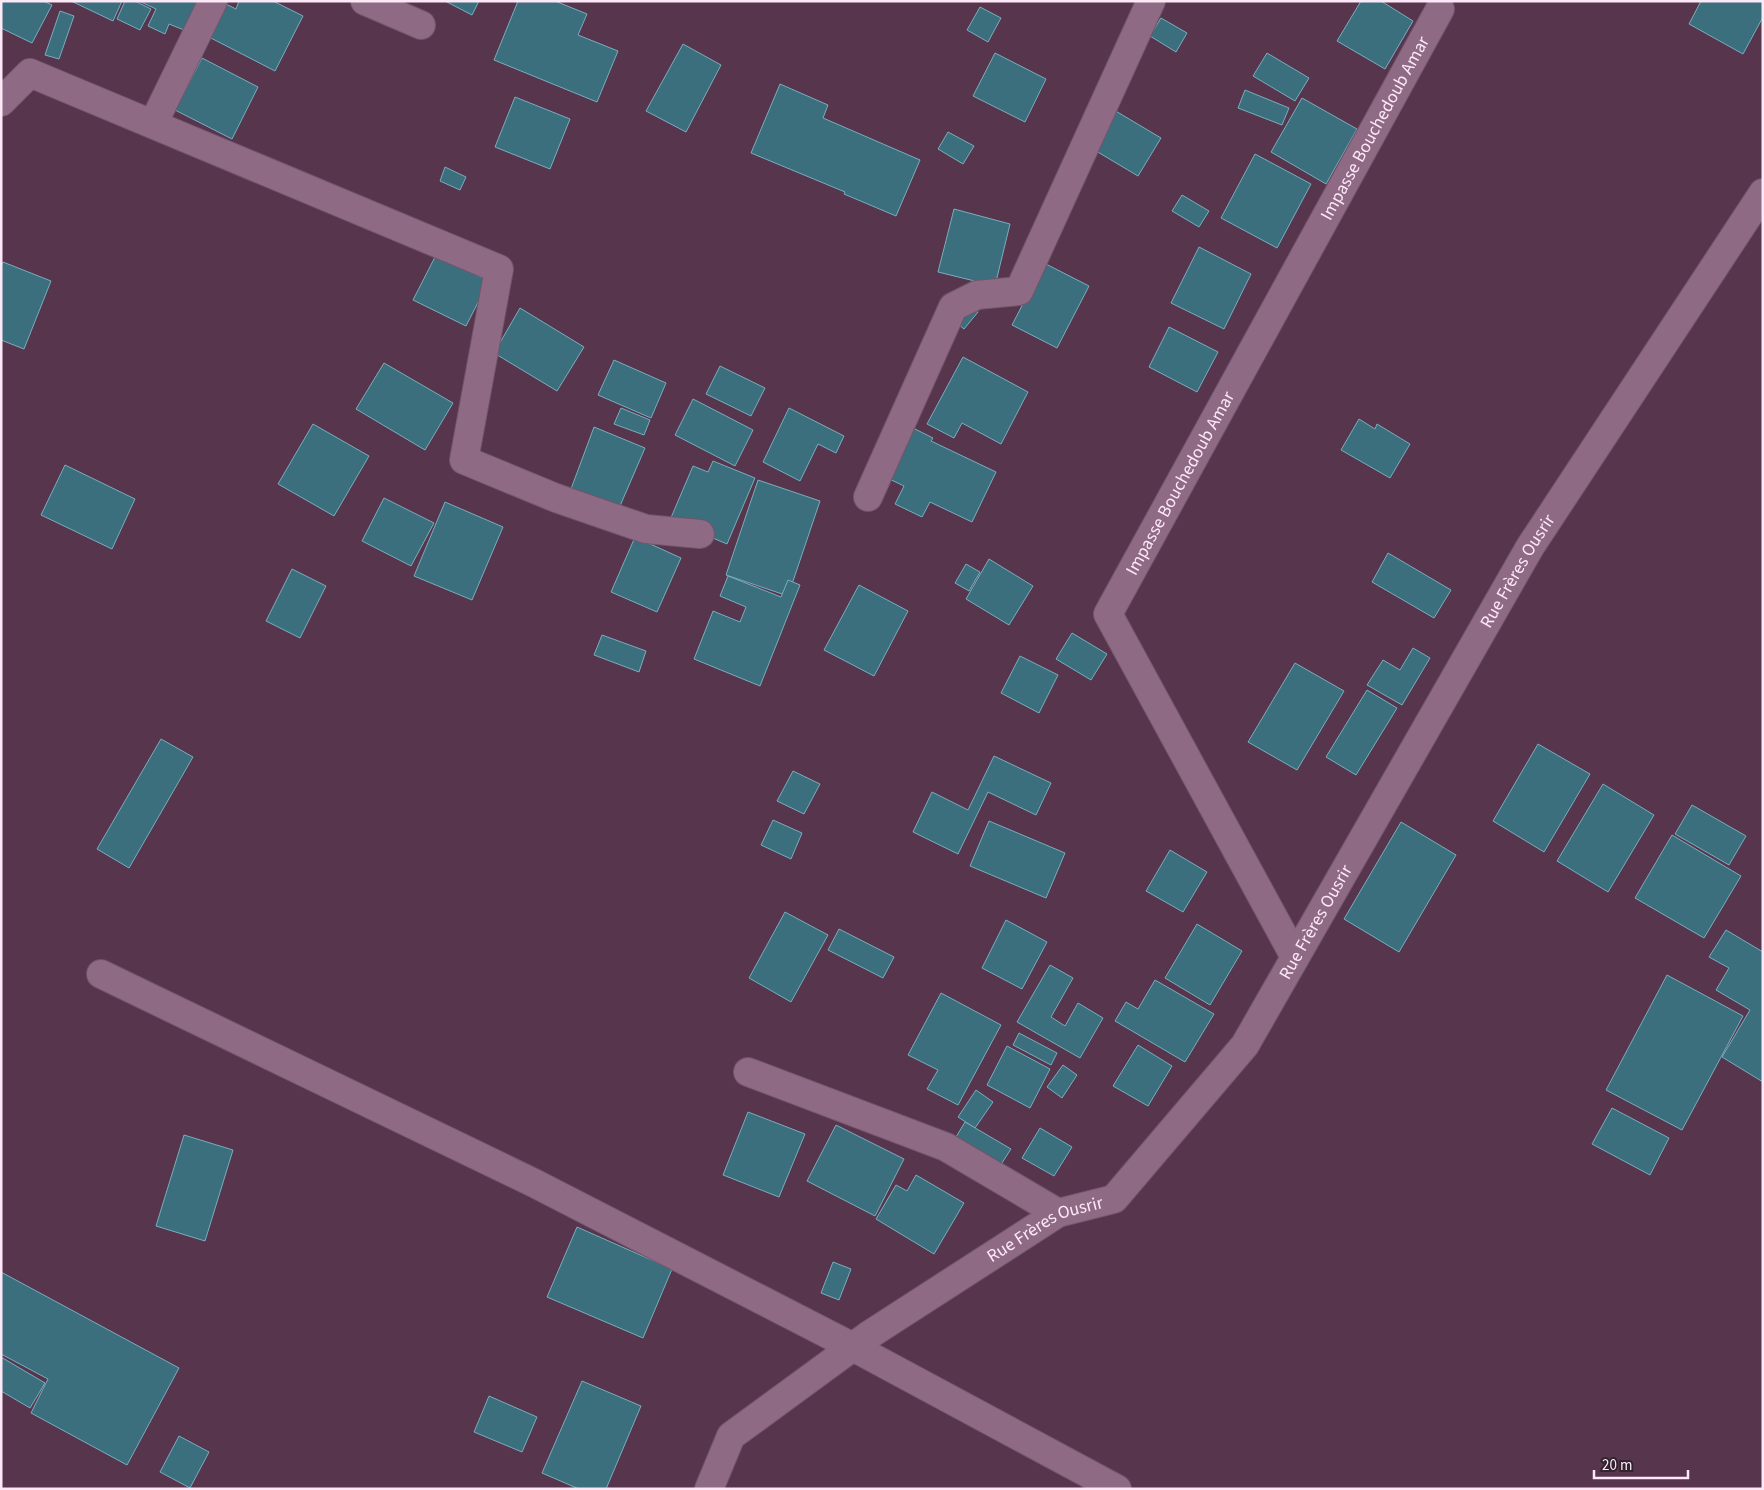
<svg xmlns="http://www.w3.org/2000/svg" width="1764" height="1490" font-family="'Source Sans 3',sans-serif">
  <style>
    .building { fill: #3c6f7d; stroke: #79aebd }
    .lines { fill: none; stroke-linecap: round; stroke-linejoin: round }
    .minor-casing { stroke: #71556a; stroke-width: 30 }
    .minor { stroke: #8f6a85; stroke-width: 28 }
    .labels { text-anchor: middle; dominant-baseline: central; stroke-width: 4; stroke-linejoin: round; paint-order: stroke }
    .street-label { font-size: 18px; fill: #fde8f7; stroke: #32232e }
  </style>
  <rect width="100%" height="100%" fill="#56354d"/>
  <g class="building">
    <path d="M 1,1 L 43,1 L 52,5 L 32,43 L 1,28 Z"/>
    <path d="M 71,1 L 122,1 L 113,21 Z"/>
    <path d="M 125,1 L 135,1 L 151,9 L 140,30 L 117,19 Z"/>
    <path d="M 139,1 L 197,1 L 184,30 L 169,24 L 165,34 L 148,26 L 156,9 Z"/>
    <path d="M 239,1 L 273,1 L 303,16 L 275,71 L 207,36 L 224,3 L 236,9 Z"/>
    <path d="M 445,1 L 479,1 L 472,15 Z"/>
    <path d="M 518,1 L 555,1 L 587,14 L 578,35 L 618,51 L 597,102 L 494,60 Z"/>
    <path d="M 1361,1 L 1381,1 L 1413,21 L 1385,69 L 1337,41 Z"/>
    <path d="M 1701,1 L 1760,1 L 1763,3 L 1763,17 L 1743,54 L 1689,24 Z"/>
    <path d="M 980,7 L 1001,18 L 988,42 L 967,30 Z"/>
    <path d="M 60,11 L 74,16 L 59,59 L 45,55 Z"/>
    <path d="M 1161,18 L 1187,33 L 1176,52 L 1150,36 Z"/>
    <path d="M 683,44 L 721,65 L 686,132 L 646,111 Z"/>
    <path d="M 995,53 L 1046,79 L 1025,122 L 973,96 Z"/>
    <path d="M 1267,53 L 1309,78 L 1295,101 L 1253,76 Z"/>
    <path d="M 202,58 L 258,87 L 232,139 L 175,110 Z"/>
    <path d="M 780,84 L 828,105 L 823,118 L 920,160 L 896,216 L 844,194 L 845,192 L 751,153 Z"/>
    <path d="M 1245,90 L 1289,108 L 1282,125 L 1238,108 Z"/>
    <path d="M 515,97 L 570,119 L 550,169 L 495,147 Z"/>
    <path d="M 1302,98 L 1357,129 L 1326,184 L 1271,152 Z"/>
    <path d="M 1114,110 L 1161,138 L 1138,176 L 1091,148 Z"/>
    <path d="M 948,132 L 974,146 L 963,164 L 938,149 Z"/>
    <path d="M 1255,154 L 1311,184 L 1277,248 L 1221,218 Z"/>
    <path d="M 445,167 L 466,177 L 460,190 L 440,181 Z"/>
    <path d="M 1182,195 L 1209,211 L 1199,227 L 1172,211 Z"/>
    <path d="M 954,209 L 1010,224 L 995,286 L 938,272 Z"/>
    <path d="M 1199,247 L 1251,274 L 1224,329 L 1171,303 Z"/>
    <path d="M 436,255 L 489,281 L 466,326 L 413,300 Z"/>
    <path d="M 3,262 L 51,281 L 24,349 L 1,340 L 1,266 Z"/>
    <path d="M 1044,263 L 1089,286 L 1057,348 L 1012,325 Z"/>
    <path d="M 966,303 L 978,312 L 964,329 L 953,320 Z"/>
    <path d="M 520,308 L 584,347 L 557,391 L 494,353 Z"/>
    <path d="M 1169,327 L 1218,352 L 1197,392 L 1149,367 Z"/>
    <path d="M 963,357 L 1028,392 L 1001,444 L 962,423 L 954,438 L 927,424 Z"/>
    <path d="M 614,360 L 666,383 L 651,418 L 598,395 Z"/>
    <path d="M 384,363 L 453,403 L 425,450 L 356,409 Z"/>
    <path d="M 720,366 L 765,388 L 751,416 L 706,394 Z"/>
    <path d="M 693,399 L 753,430 L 735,466 L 675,435 Z"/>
    <path d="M 621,408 L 650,420 L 644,435 L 614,424 Z"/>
    <path d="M 789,408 L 844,436 L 836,453 L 818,444 L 800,481 L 763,462 Z"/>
    <path d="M 1359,419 L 1375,429 L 1377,424 L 1410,444 L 1390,478 L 1341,450 Z"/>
    <path d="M 313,424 L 369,456 L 334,516 L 278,484 Z"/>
    <path d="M 907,425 L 933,438 L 931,441 L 996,472 L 972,522 L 930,502 L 922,517 L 895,504 L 904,486 L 883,476 Z"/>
    <path d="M 594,427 L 645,448 L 617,513 L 568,497 Z"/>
    <path d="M 713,461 L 755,478 L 727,544 L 670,520 L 693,466 L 708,472 Z"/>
    <path d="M 65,465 L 135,499 L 112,549 L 41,515 Z"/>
    <path d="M 758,480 L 820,501 L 788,596 L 726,575 Z"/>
    <path d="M 384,498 L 434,523 L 411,566 L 362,541 Z"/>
    <path d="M 445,502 L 503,527 L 472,600 L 414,576 Z"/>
    <path d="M 635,537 L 681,558 L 657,612 L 611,592 Z"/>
    <path d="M 1388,553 L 1451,590 L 1434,618 L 1372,582 Z"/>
    <path d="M 989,559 L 1033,586 L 1009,625 L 966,599 Z"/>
    <path d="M 966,564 L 980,572 L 969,591 L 955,583 Z"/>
    <path d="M 292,569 L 326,586 L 300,638 L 266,621 Z"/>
    <path d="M 728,576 L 781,597 L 788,580 L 800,585 L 760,686 L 694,659 L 713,611 L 740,622 L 746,607 L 720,596 Z"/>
    <path d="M 859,585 L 908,611 L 874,676 L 824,650 Z"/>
    <path d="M 1072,633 L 1107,654 L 1091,680 L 1056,659 Z"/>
    <path d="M 602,635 L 646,651 L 639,672 L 594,655 Z"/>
    <path d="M 1413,648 L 1430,658 L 1402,705 L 1367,685 L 1383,660 L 1400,670 Z"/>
    <path d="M 1020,656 L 1058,675 L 1039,713 L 1001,693 Z"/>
    <path d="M 1295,663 L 1344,691 L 1297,770 L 1248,742 Z"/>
    <path d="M 1367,690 L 1397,708 L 1356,775 L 1326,757 Z"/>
    <path d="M 161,739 L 193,757 L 129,868 L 97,849 Z"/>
    <path d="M 1538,744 L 1590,774 L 1544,852 L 1493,821 Z"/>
    <path d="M 994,756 L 1051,783 L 1036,815 L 988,792 L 958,854 L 913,832 L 932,792 L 968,810 Z"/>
    <path d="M 793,771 L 820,784 L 804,814 L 777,801 Z"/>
    <path d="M 1603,784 L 1654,815 L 1608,892 L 1557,861 Z"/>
    <path d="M 1692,805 L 1746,836 L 1729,865 L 1675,834 Z"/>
    <path d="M 773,820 L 802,833 L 791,859 L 761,845 Z"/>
    <path d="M 989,821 L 1065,853 L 1046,898 L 970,866 Z"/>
    <path d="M 1401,822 L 1456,855 L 1399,952 L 1344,919 Z"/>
    <path d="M 1672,835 L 1741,876 L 1704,938 L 1635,898 Z"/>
    <path d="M 1170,850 L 1207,872 L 1183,912 L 1146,891 Z"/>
    <path d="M 785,912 L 828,935 L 791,1002 L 749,978 Z"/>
    <path d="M 1006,920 L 1047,942 L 1022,989 L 982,968 Z"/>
    <path d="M 1197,924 L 1242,951 L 1210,1005 L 1165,978 Z"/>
    <path d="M 839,929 L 894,957 L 883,978 L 828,950 Z"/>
    <path d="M 1726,930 L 1763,952 L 1763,1082 L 1722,1057 L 1750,1010 L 1716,990 L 1729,968 L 1709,957 Z"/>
    <path d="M 1050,965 L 1073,978 L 1051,1017 L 1065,1026 L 1078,1003 L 1103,1018 L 1080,1058 L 1017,1022 Z"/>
    <path d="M 1667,975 L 1743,1016 L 1682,1130 L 1606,1090 Z"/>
    <path d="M 1155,980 L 1214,1014 L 1185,1062 L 1115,1021 L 1126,1002 L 1138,1009 Z"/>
    <path d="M 941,993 L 1001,1025 L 958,1105 L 927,1089 L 938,1070 L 908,1055 Z"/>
    <path d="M 1019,1033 L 1057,1053 L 1051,1065 L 1013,1045 Z"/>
    <path d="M 1138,1045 L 1172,1066 L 1148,1106 L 1113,1086 Z"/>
    <path d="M 1007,1046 L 1050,1069 L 1030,1108 L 987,1085 Z"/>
    <path d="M 1063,1065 L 1077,1075 L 1062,1098 L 1047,1087 Z"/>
    <path d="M 976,1090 L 993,1102 L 975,1128 L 958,1117 Z"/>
    <path d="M 1612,1108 L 1669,1138 L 1650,1175 L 1592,1144 Z"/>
    <path d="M 748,1112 L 805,1134 L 779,1197 L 723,1175 Z"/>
    <path d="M 965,1122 L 1011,1149 L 998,1169 L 953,1142 Z"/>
    <path d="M 836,1125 L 904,1159 L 875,1216 L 807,1181 Z"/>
    <path d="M 1040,1128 L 1072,1147 L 1054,1176 L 1022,1158 Z"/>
    <path d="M 184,1135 L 233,1150 L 205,1241 L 156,1226 Z"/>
    <path d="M 916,1175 L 964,1203 L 934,1254 L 876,1219 L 896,1185 L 907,1191 Z"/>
    <path d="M 577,1227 L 672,1269 L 643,1338 L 547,1297 Z"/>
    <path d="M 833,1262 L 851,1269 L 839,1300 L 821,1293 Z"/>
    <path d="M 1,1272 L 179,1368 L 127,1465 L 31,1413 L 48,1379 L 1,1354 Z"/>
    <path d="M 1,1357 L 45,1383 L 30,1408 L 1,1391 Z"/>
    <path d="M 582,1381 L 641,1406 L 606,1489 L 579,1489 L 542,1473 Z"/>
    <path d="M 489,1396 L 537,1417 L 522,1452 L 474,1432 Z"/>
    <path d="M 179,1436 L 209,1452 L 190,1488 L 160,1472 Z"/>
  </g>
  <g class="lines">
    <defs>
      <g id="minor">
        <path d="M 365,1 L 421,25"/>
        <path d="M 1,102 L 30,73 L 499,269 L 464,460 L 556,498 L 646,529 L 700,534"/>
        <path d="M 153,124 L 213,1"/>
        <path d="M 868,497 L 953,307 L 977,295 L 1019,291 L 1151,1"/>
        <path id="s1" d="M 1295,957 L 1108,614 L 1440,9"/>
        <path d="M 101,974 L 534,1183 L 853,1347 L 1117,1489"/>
        <path d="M 748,1072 L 946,1147 L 1058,1213"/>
        <path id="s2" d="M 709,1489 L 731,1436 L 869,1335 L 1058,1213 L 1114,1199 L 1245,1045 L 1530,547 L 1763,193"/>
      </g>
    </defs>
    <use href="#minor" class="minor-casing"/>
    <use href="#minor" class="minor"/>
  </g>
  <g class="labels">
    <g class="street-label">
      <text stroke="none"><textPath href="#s1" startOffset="945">Impasse Bouchedoub Amar</textPath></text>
      <text stroke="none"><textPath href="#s1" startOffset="540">Impasse Bouchedoub Amar</textPath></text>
      <text stroke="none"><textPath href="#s2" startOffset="1260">Rue Frères Ousrir</textPath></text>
      <text stroke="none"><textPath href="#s2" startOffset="855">Rue Frères Ousrir</textPath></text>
      <text stroke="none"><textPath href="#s2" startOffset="435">Rue Frères Ousrir</textPath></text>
    </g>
  </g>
  <rect width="1764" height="1490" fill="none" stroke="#fde8f7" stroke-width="5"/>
  <path d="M1594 1470v8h94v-8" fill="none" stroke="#fde8f7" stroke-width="2.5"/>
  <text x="1602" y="1470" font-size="15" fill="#fde8f7" stroke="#32232e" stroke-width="4" paint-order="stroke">20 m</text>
</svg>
